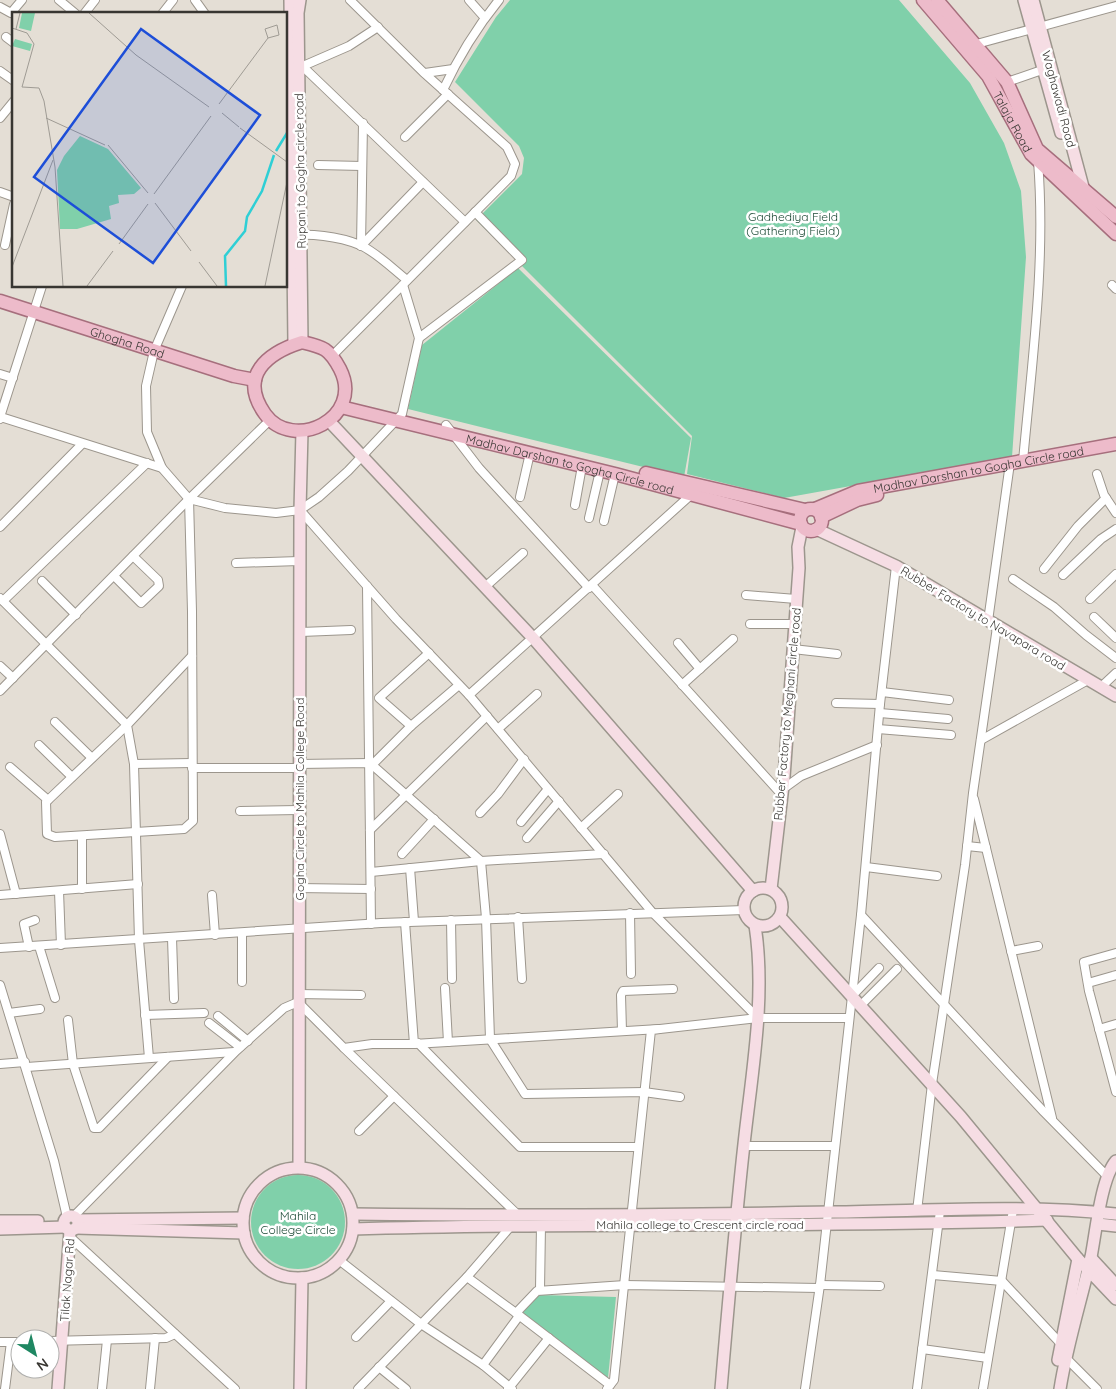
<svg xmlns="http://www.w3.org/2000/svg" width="1116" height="1389" font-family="Quicksand,sans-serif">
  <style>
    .green { fill: #80d0aa }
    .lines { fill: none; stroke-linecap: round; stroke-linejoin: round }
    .street-casing { stroke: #9c968d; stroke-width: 10 }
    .secondary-casing { stroke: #9c968d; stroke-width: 14 }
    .primary-casing { stroke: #a66f7d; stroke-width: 15 }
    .street { stroke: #fff; stroke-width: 8 }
    .secondary { stroke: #f6dde4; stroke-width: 11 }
    .primary { stroke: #edbbca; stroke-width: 12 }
    .labels { text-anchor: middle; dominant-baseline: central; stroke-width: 5; stroke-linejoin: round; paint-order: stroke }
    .street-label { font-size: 12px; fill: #383632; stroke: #fff }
    .park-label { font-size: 12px; fill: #1b4935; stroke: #fff }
    .inset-river { fill: none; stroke: #2fcfd5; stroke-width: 2.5 }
    .inset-road { fill: none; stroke: #9f9b94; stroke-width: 1 }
    .view { fill: #1d4ed8; fill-opacity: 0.15; stroke: #1d4ed8; stroke-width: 2.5 }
    .inset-edge { fill: none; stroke: #383632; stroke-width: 2.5 }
  </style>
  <rect width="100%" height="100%" fill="#e4ded5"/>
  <g class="green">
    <path d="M 510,0 L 899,0 L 970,83 L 1004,143 L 1021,191 L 1026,257 L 1012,457 L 784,498 L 687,474 L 692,436 L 476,220 L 522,174 L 524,158 L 519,146 L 455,82 L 496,17 Z"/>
    <path d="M 518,268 L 691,438 L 684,477 L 408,409 L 422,345 Z"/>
    <circle cx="298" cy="1222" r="47"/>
    <path d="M 539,1295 L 616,1297 L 608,1378 L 522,1313 Z"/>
  </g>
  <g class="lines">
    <defs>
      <g id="street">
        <path d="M 59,0 L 76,14"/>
        <path d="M 195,0 L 205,14"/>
        <path d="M 469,0 L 485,18"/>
        <path d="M 0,7 L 11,13 L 22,0"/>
        <path d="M 84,14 L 95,0"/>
        <path d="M 162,14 L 173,0"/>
        <path d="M 6,37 L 14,43"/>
        <path d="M 973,45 L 1116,6"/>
        <path d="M 297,61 L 465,222"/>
        <path d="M 303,66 L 349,46 L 378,27"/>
        <path d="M 0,71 L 14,81"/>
        <path d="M 425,73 L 453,69"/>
        <path d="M 1007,82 L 1042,70"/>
        <path d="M 443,90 C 458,58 477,27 499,0"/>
        <path d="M 0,118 L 14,101"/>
        <path d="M 405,137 L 448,94"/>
        <path d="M 318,165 L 362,166"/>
        <path d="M 0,192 L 14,197"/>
        <path d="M 286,236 C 310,233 338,236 360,245 C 376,252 393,269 407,280"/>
        <path d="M 5,245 L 14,204"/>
        <path d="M 361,246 L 363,123"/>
        <path d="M 361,246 L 423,182"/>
        <path d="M 1112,285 L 1116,289"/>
        <path d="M 182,286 L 154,351 L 146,386 L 147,432 L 162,468 L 189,499 L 225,508 L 276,513 L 300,510 L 319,497 L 348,471 L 402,414 L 419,338 L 403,285"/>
        <path d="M 419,338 L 522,260 L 475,212"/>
        <path d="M 333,355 L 511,176 L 515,164 L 507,147 L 423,72 L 350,0"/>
        <path d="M 0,374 L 13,378"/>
        <path d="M 0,417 L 42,286"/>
        <path d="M 0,419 L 1,417 L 162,468"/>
        <path d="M 446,425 L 479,468 L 589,588"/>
        <path d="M 1023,461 C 1032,362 1046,261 1038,161"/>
        <path d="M 1097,474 L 1104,495 L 1116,513"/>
        <path d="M 520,497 L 530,453"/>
        <path d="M 575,505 L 582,466"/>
        <path d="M 300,510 L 396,619 L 469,695 L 652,912 L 758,1018"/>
        <path d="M 589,518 L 600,471"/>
        <path d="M 604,521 L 615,474"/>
        <path d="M 0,527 L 82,444"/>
        <path d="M 236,563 L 299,561"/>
        <path d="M 1044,569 L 1078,526 L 1106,498"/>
        <path d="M 1063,575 L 1101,539 L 1116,529"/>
        <path d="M 114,576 L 141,603 L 159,586 L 158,580 L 133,556"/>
        <path d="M 1013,579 L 1054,607 L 1086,635 L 1116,658"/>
        <path d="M 42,581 L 76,615"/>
        <path d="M 592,585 L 782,795"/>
        <path d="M 367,586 L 371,924"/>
        <path d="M 485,587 L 523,553"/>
        <path d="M 746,595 L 796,599"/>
        <path d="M 0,598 L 127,725 L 46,802 L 47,834 L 55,837 L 184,829 L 193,821 L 192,611 L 189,499"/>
        <path d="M 1090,599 L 1116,574"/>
        <path d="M 3,601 L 147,463"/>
        <path d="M 1094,617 L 1116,638"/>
        <path d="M 988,621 L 1010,463"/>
        <path d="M 750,624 L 795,624"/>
        <path d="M 301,632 L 351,630"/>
        <path d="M 678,643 L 700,669"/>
        <path d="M 793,649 L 837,654"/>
        <path d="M 192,656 L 127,725 L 134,764 L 192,763"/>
        <path d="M 0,666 L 13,678"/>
        <path d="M 682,685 L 733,639"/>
        <path d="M 1101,687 L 1116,673"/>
        <path d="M 0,691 L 189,499 L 270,420"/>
        <path d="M 882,692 L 949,700"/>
        <path d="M 469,695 L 693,493"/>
        <path d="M 836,703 L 880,704"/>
        <path d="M 880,713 L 948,719"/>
        <path d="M 55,722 L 92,758"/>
        <path d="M 411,726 L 379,698 L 429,653"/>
        <path d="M 498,729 L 537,694"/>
        <path d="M 878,729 L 951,735"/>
        <path d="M 981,740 L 1088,680"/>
        <path d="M 39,745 L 72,777"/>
        <path d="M 134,764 L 139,940 L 149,1058"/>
        <path d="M 299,764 L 370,763 L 481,861 L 486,918 L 490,1039 L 525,1094 L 644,1092 L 680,1097"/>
        <path d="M 372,765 L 411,726 L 459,685"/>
        <path d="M 10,767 L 48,800"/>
        <path d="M 192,768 L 299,768"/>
        <path d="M 783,789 L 801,776 L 877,745"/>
        <path d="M 974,799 L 1052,1118"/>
        <path d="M 240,811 L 298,810"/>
        <path d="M 480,813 L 498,794 L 524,759"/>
        <path d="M 521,822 L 548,789"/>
        <path d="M 581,828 L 618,794"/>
        <path d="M 370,830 L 487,716"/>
        <path d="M 0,834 L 16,894"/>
        <path d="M 82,836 L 82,889"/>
        <path d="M 527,838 L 559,801"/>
        <path d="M 967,846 L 986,848"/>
        <path d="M 402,854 L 434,819"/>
        <path d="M 866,867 L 937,876"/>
        <path d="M 410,868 L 414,921"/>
        <path d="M 371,872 L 481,861 L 604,854"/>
        <path d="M 298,888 L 371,889"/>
        <path d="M 59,891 L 61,945"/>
        <path d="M 0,895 L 138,884"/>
        <path d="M 212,895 L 215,935"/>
        <path d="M 630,913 L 631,974"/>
        <path d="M 861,915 L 880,704 L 896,566"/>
        <path d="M 518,917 L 522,979"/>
        <path d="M 451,920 L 452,979"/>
        <path d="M 405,922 L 414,1044"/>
        <path d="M 172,938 L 174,999"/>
        <path d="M 39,946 L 55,998"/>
        <path d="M 29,947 L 24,924 L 35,920"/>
        <path d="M 0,948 L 381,923 L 744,910"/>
        <path d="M 1011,951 L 1038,946"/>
        <path d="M 1116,953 L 1084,962 L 1089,991 L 1116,1092"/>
        <path d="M 242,982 L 242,934"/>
        <path d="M 1088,983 L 1116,975"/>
        <path d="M 0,985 L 54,1161 L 67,1217"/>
        <path d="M 445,988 L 448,1042"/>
        <path d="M 298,994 L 361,995"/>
        <path d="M 852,996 L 879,968"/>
        <path d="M 861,1005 L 897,969"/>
        <path d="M 9,1013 L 40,1009"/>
        <path d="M 145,1015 L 204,1013"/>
        <path d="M 218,1016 L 248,1041"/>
        <path d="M 68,1020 L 73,1064 L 94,1128 L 99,1128 L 168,1057"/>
        <path d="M 209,1023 L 240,1047"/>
        <path d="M 1099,1029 L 1116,1024"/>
        <path d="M 622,1031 L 621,995 L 623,991 L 673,989"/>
        <path d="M 418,1043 L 520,1147 L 638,1147"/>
        <path d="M 344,1048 L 518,1215"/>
        <path d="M 0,1064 L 25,1062"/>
        <path d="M 27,1067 L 234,1052"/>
        <path d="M 359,1131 L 394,1096"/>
        <path d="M 744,1146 L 835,1146"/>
        <path d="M 917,1211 L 932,1084 L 965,865 L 973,793 L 997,627"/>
        <path d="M 73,1217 L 236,1051 L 284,1008 L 298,1002 L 344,1048 L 372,1044 L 414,1044 L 659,1029"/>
        <path d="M 70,1237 L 235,1389"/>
        <path d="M 339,1260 L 421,1324 L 483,1365 L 512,1389"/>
        <path d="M 933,1275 L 1002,1281 L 1062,1345"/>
        <path d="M 467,1277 L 516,1313"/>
        <path d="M 820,1285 L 880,1286"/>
        <path d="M 540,1290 L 541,1225"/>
        <path d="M 356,1337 L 391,1301"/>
        <path d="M 50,1341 L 166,1338 L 175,1334"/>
        <path d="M 0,1342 L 20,1342"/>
        <path d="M 922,1349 L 988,1358"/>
        <path d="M 1065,1357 L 1097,1389"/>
        <path d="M 483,1365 L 519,1316"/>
        <path d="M 379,1367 L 406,1389"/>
        <path d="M 610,1385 L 516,1313 L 537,1291 L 625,1285 L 819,1288"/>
        <path d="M 5,1389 L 11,1342"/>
        <path d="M 102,1389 L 107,1340"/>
        <path d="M 150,1389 L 155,1338"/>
        <path d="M 358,1389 L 467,1277 L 511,1226"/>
        <path d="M 508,1389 L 549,1338"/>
        <path d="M 607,1389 L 614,1380 L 651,1030 L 758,1018 L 848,1018"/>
        <path d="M 805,1389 L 820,1285 L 861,915 L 1044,1112 L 1106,1175"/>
        <path d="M 917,1389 L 940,1211"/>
        <path d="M 983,1389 L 1013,1210"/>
      </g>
      <g id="secondary">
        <path d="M 290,0 L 294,344"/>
        <path d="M 300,0 L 298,13 L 302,342"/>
        <path d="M 1024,0 L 1061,133"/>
        <path d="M 1033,0 L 1083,187 L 1080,191"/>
        <path d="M 329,421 L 533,638 L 753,891"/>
        <path d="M 816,529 L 896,566 L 1116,696"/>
        <circle cx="763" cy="907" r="19"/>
        <path d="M 771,889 L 784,777 L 799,568 L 798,547 L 802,527"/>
        <path d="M 780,917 L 961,1117 L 1078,1259 L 1116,1299"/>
        <path d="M 299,1167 L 300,510 L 302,431"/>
        <circle cx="298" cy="1223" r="55"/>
        <path d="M 353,1214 C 513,1216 672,1215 832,1212 C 927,1211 1022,1204 1116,1214"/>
        <circle cx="71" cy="1223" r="7"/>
        <path d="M 78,1220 L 243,1218"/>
        <path d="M 0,1221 L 38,1221"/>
        <path d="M 1098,1224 L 1116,1226"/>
        <path d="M 76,1228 L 244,1233"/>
        <path d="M 0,1229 L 65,1227"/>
        <path d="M 353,1229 C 584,1222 815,1228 1047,1220"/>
        <path d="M 1091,1258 L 1116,1285"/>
        <path d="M 1058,1360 L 1078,1259"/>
        <path d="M 58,1389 L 70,1231"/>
        <path d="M 300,1389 L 302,1278"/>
        <path d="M 721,1389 C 728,1307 735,1225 744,1144 C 752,1071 766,997 755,925"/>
        <path d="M 1060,1389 C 1067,1344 1081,1301 1091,1257 C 1096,1232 1101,1178 1116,1161"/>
      </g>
      <g id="primary">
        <path id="s1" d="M 923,0 L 988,76 L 1031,154 L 1116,234"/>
        <path d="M 937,0 L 1007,82 L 1037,149 L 1116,217"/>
        <path id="s2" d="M 0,301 L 234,376 L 255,380"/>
        <path d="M 302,342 C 323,347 329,348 340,369 C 365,418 293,453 265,414 C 238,376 267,353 302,342 Z"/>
        <path id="s3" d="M 341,407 L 615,474 L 801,524"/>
        <path d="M 646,473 L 805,510"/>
        <path id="s4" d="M 815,509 L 858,491 L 1116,444"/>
        <circle cx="811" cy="520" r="11"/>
        <path d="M 821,517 L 857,500 L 877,495"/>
      </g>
    </defs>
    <use href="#street" class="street-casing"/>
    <use href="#secondary" class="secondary-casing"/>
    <use href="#primary" class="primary-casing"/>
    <use href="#street" class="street"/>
    <use href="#secondary" class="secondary"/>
    <use href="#primary" class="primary"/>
  </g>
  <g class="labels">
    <g class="street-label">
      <text transform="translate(1059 99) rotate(75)">Waghawadi Road</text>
      <text stroke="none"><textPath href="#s1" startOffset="152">Talaja Road</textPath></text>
      <text transform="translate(300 171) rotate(-91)">Rupani to Gogha circle road</text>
      <text stroke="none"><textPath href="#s2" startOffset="134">Ghogha Road</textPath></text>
      <text stroke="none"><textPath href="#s3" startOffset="236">Madhav Darshan to Gogha Circle road</textPath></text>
      <text stroke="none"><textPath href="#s4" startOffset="169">Madhav Darshan to Gogha Circle road</textPath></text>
      <text transform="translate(983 618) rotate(31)">Rubber Factory to Navapara road</text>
      <text transform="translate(787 714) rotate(-85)">Rubber Factory to Meghani circle road</text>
      <text transform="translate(299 799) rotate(-90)">Gogha Circle to Mahila College Road</text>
      <text x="700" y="1224">Mahila college to Crescent circle road</text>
      <text transform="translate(67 1280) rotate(-86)">Tilak Nagar Rd</text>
    </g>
    <g class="park-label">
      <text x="793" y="216">Gadhediya Field<tspan x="793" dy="14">(Gathering Field)</tspan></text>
      <text x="298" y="1215">Mahila<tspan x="298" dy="14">College Circle</tspan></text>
    </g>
  </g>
  <g transform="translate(12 12)">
    <rect width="275" height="275" fill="#e4ded5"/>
    <path d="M 10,1 L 23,1 L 19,19 L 7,16 ZM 3,27 L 20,32 L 18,39 L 0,34 ZM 68,124 L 96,137 L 129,176 L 122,182 L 106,183 L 107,191 L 97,194 L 99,207 L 65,217 L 48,217 L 45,158 L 52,144 Z" fill="#80d0aa"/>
    <path class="inset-river" d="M 264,139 L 275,121M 214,274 L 213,244 L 233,219 L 235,205 L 250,179 L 262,143"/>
    <path class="inset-road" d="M 77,1 L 124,43 L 197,95M 0,16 L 15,21 L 22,32 L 10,75M 4,17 L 8,1M 10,75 L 27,76 L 32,89 L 43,155 L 51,274M 207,92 L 256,26 L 267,23 L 265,13 L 253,17 L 256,26M 210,101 L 227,115M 34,106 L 93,133M 228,116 L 275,150M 96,133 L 136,181M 142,182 L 199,104M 143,191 L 179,239M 107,232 L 136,192M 187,250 L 205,274M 0,255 L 41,148M 75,274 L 101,239M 253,274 L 275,170"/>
    <path class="view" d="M 129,17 L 248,103 L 141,251 L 22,165 Z"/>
    <rect width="275" height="275" class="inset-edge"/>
  </g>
  <g transform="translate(35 1354) rotate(144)"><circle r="24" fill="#ffffff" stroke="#afafad"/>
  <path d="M0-4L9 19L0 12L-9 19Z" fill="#1f8762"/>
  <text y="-8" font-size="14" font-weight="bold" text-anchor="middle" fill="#383632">N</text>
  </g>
</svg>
